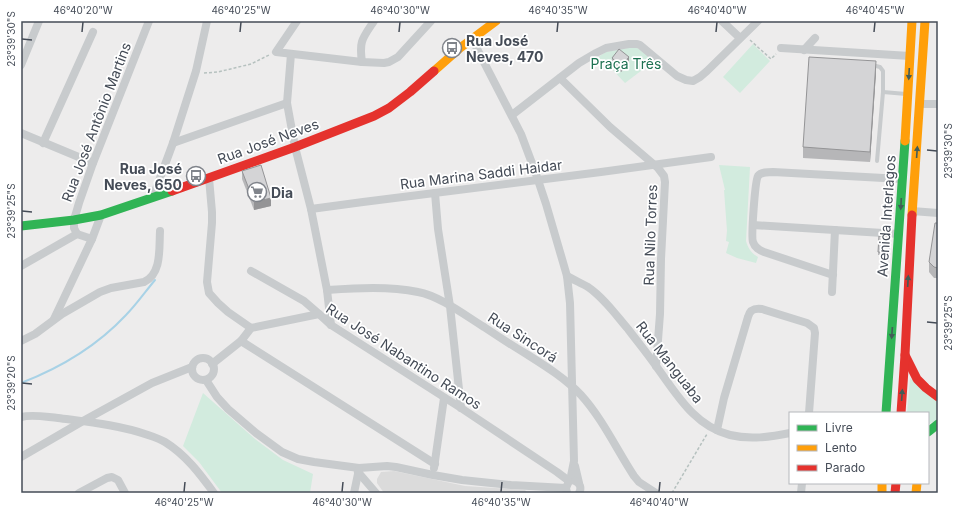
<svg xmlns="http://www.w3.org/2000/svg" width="959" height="514" font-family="Inter,sans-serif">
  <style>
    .education { fill: #dbdbdb }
    .green { fill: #d2ebde }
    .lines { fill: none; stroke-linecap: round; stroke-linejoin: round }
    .stream { stroke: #a8d2e6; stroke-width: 2 }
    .path { stroke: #b6c1bf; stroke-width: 1.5; stroke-dasharray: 3 2; stroke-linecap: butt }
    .lane { stroke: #c8cbcd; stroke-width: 4 }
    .street { stroke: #c8cbcd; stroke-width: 8 }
    .fast { stroke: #30b455; stroke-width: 9 }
    .slow { stroke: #ff9f0a; stroke-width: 9 }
    .jam { stroke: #e5322d; stroke-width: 9 }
    .wall { fill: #b6b6b8 }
    .shaded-wall { fill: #949496 }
    .building { fill: #d4d4d6; stroke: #949496 }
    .oneway { fill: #425c57 }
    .ticks { fill: none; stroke: #454c57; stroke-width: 1.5 }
    .labels { text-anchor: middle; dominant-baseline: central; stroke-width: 3.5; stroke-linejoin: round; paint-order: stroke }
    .poi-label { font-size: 14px; font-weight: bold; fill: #454c57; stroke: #fff; text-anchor: start }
    .park-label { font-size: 14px; fill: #1d7151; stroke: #fff }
    .street-label { font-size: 14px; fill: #454c57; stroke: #fff }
    .neatline { fill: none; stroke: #454c57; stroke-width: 1.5 }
    .ticks-label { font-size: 10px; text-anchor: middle; fill: #454c57 }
  </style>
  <rect width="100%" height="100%" fill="#edecec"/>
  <path class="education" d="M 394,471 L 465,486 L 525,490 L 528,493 L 384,493 L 377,483 L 377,479 L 381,472 Z"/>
  <g class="green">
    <path d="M 753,44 L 770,61 L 740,93 L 723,77 Z"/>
    <path d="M 633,47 L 640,49 L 654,61 L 625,83 L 610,67 L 598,57 L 606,52 Z"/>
    <path d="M 719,165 L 750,167 L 746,241 C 748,248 751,253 758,257 L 756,263 L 737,258 L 726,253 L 729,242 L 726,241 L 727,231 L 724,190 L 725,190 Z"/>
    <path d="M 910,378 L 924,390 L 938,399 L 938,420 L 930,423 L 928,426 L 928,413 L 907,413 Z"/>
    <path d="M 203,393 L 255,439 L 283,460 L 313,474 L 310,493 L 222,493 L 199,462 L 183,446 Z"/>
  </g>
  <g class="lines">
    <path class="stream" d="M 21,383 C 60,368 97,346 126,315 C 136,305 145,292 155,280"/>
    <g class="path">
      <path d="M 750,40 L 771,59 L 776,54"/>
      <path d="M 204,73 L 218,72 L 251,64 L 269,55"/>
      <path d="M 672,493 L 707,434"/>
    </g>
    <g class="lane">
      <path d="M 872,65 L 880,67 L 883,71 L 883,92 L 877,161"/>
      <path d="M 883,92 L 906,94"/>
    </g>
    <g class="street">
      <path d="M 297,21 L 276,52 L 362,62 L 384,63 L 389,62 L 398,57 L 431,21"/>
      <path d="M 722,21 L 740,38"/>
      <path d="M 472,39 L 521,134 L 536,174 L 546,204 L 567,276 L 570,303 L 574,461 L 570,481 L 569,481 L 566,488 L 567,493"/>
      <path d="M 781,48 L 910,56"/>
      <path d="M 804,50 L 815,38"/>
      <path d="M 291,54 L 287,103 L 295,147 L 311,209 L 327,290 L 331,325"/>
      <path d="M 362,62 C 359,41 362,39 374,21"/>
      <path d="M 21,65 L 39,21"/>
      <path d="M 560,78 L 610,127 L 658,168 L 664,176 L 665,182 L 661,259 L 660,314 L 656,366"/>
      <path d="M 920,104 L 938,104"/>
      <path d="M 512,115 L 579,63 L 596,53 L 606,48 L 629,44 L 637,44 L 640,45 L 677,76 L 686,80 L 693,81 L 700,77 L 707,71 L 758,21"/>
      <path d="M 21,133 L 93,163"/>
      <path d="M 43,143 L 93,32"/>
      <path d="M 173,143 L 287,103"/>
      <path d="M 209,178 L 212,212 L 212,223 L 207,282 L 209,293 L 218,303 L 228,312 L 251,328"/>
      <path d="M 435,193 L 438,229 L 450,306 L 461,408"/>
      <path d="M 153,197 L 173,143 L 196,71 L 207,21"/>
      <path d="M 311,209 L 363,202 L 601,172 L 711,157"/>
      <path d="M 912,211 L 938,213"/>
      <path d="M 753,225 L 899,234"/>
      <path d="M 77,234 L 74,228 L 74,220 L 79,203 L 93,163 L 149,21"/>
      <path d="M 21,266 L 77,234 L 92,239 L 101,215"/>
      <path d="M 251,271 L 304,301 L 319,314"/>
      <path d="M 833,275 L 764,252 C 759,250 755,248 753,242 C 751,237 755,181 758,176 C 761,172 768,172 773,172 L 902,179"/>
      <path d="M 567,276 C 574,280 581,283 588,287 C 604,298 616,315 628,329 C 637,341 647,353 656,366 C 676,393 694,426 730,435 C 750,440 770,437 790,433"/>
      <path d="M 327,290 C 357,288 389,286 418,292 C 440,296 466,316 484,327 C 499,337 513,346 528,355 C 547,367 566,379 581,395 C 602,418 617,450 634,476 L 639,482 L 656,493"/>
      <path d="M 832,292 L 835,230"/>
      <path d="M 54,319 L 92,239"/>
      <path d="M 21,341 L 35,334 L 62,314 L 100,292 L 111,288 L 144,282 C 162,274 159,248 160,231"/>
      <path d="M 241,341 L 435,464"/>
      <circle cx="203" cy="369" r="11"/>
      <path d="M 212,364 L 241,341 L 251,328 L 319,314 L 331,325 L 461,408 L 557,472 L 569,481"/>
      <path d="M 206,380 L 217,397 L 228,409 L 256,433 L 282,452 L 298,459 L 314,462 L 359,468 L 387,466 L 396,467 L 433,475 L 462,480 L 511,485 L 566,488"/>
      <path d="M 21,417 C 33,414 46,417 58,418 C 88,422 119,425 148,435 C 154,437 160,439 165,442 C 186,455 200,474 214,493"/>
      <path d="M 717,430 L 724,398 L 748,317 C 750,309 755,308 762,309 L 807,323 L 814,328 L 815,333 L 809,413"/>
      <path d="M 21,457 L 83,421 L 152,383 L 192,367"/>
      <path d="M 575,466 L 579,483"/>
      <path d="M 434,468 L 444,398"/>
      <path d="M 358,472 L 376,493"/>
      <path d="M 575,481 C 580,483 582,488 579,493"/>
      <path d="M 79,493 L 107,478 L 112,477 L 118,480 L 125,493"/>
      <path d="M 354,493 L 359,469"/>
      <path d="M 801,493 L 802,483"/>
    </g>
    <g class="fast">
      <path d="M 21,226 L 74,220 L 101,215 L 172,191"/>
      <path d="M 886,413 L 905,141"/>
      <path d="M 928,432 L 938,424"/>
    </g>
    <g class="slow">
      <path d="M 434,71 L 460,48 L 496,21"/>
      <path d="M 905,141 L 912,21"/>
      <path d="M 912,215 L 925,21"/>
      <path d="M 882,483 L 882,493"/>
      <path d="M 916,493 L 917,483"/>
    </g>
    <g class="jam">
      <path d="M 172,191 L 295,147 L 374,116 L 389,108 L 410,92 L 434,71"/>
      <path d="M 905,355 L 917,379 L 926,388 L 938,397"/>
      <path d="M 901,413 L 905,355 L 912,215"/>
      <path d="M 895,493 L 896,483"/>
    </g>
  </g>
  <g class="wall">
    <path d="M 612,58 L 629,63 L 621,72 L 612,64 Z"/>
    <path d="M 876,72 L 870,162 L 803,158 L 803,147 Z"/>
    <path d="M 242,171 L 271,206 L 254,210 L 242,179 Z"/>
    <path d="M 938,223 L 938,278 L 934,278 L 929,272 L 929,262 Z"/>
    <path d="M 879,236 L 889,237 L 889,261 L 882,261 L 882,255 L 878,255 Z"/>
  </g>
  <g class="shaded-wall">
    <path d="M 629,57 L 629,63 L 621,72 L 621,66 Z"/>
    <path d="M 876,61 L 876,72 L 870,162 L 870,152 Z"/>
    <path d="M 271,198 L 271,206 L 254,210 L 254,202 Z"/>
  </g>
  <g class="building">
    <path d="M 619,49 L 629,57 L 621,66 L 612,58 Z"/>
    <path d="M 809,57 L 876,61 L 870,152 L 803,147 Z"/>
    <path d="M 261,165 L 271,198 L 254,202 L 242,171 Z"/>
    <path d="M 935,223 L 938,223 L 938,268 L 934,267 L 929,262 Z"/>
    <path d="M 879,236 L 889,237 L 890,239 L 889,258 L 882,258 L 882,252 L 878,252 Z"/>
  </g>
  <defs><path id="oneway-solid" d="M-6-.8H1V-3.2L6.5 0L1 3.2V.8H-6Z"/></defs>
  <g class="oneway">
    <use href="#oneway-solid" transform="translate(909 74) rotate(93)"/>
    <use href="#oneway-solid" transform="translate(917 152) rotate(-86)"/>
    <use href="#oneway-solid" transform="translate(901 204) rotate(93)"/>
    <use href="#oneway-solid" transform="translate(908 281) rotate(-87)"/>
    <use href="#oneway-solid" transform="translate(892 333) rotate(94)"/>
    <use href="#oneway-solid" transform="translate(902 395) rotate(-86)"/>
  </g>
  <path class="ticks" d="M 82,32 L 83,22M 240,32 L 241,22M 399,32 L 400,22M 557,32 L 558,22M 716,32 L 717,22M 874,32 L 875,22M 22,39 L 32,40M 927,150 L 937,151M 22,211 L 32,212M 927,322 L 937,323M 22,383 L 32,384M 184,492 L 185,482M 342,492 L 343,482M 501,492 L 502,482M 659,492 L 660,482"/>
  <defs>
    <symbol id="bus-ring" viewBox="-11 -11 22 22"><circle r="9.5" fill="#fff" stroke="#80848b" stroke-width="1.5"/><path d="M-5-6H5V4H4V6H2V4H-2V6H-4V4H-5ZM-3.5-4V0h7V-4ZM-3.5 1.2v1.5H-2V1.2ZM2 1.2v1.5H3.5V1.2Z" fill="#80848b"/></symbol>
    <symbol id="supermarket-ring" viewBox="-11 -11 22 22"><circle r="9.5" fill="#fff" stroke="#80848b" stroke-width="1.5"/><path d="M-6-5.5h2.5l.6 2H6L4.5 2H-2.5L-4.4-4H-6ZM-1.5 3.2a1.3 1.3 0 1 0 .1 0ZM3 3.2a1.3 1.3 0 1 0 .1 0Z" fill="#80848b"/></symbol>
  </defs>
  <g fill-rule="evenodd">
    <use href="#bus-ring" x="441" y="37" width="22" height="22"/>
    <use href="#bus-ring" x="185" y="165" width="22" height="22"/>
    <use href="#supermarket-ring" x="246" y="181" width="22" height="22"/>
  </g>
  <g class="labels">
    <g class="poi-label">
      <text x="466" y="40">Rua José<tspan x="466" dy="16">Neves, 470</tspan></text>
      <text x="182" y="168" text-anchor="end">Rua José<tspan x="182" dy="16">Neves, 650</tspan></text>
      <text x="271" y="192">Dia</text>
    </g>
    <g class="park-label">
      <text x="626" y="63">Praça Três</text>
    </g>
    <g class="street-label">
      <text transform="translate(96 122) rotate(-69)">Rua José Antônio Martins</text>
      <text transform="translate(268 141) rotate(-20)">Rua José Neves</text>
      <text transform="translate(481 174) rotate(-7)">Rua Marina Saddi Haidar</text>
      <text transform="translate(886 216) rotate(-86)">Avenida Interlagos</text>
      <text transform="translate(650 235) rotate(-88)">Rua Nilo Torres</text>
      <text transform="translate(523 337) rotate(33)">Rua Sincorá</text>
      <text transform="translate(404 356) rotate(33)">Rua José Nabantino Ramos</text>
      <text transform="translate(670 362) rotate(52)">Rua Manguaba</text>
    </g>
  </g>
  <rect width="959" height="514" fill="none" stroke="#ffffff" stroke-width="44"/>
  <rect x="789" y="412" width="140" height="72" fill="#ffffff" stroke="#b5b7bc"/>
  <rect x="797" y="425" width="20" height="6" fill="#30b455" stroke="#b5b7bc"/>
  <text x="825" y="432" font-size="12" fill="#454c57">Livre</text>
  <rect x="797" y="445" width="20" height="6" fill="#ff9f0a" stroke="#b5b7bc"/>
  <text x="825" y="452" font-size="12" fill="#454c57">Lento</text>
  <rect x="797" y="465" width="20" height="6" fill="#e5322d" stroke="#b5b7bc"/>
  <text x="825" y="472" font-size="12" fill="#454c57">Parado</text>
  <rect x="22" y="22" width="915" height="470" class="neatline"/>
  <g class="ticks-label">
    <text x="83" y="14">46°40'20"W</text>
    <text x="241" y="14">46°40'25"W</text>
    <text x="400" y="14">46°40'30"W</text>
    <text x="558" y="14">46°40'35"W</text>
    <text x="717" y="14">46°40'40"W</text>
    <text x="875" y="14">46°40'45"W</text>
    <text transform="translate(11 39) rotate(-90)" y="4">23°39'30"S</text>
    <text transform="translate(948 151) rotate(-90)" y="4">23°39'30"S</text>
    <text transform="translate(11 211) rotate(-90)" y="4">23°39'25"S</text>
    <text transform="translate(948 323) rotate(-90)" y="4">23°39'25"S</text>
    <text transform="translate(11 383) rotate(-90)" y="4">23°39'20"S</text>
    <text x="184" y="506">46°40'25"W</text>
    <text x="342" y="506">46°40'30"W</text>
    <text x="501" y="506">46°40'35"W</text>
    <text x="659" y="506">46°40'40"W</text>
  </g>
</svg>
